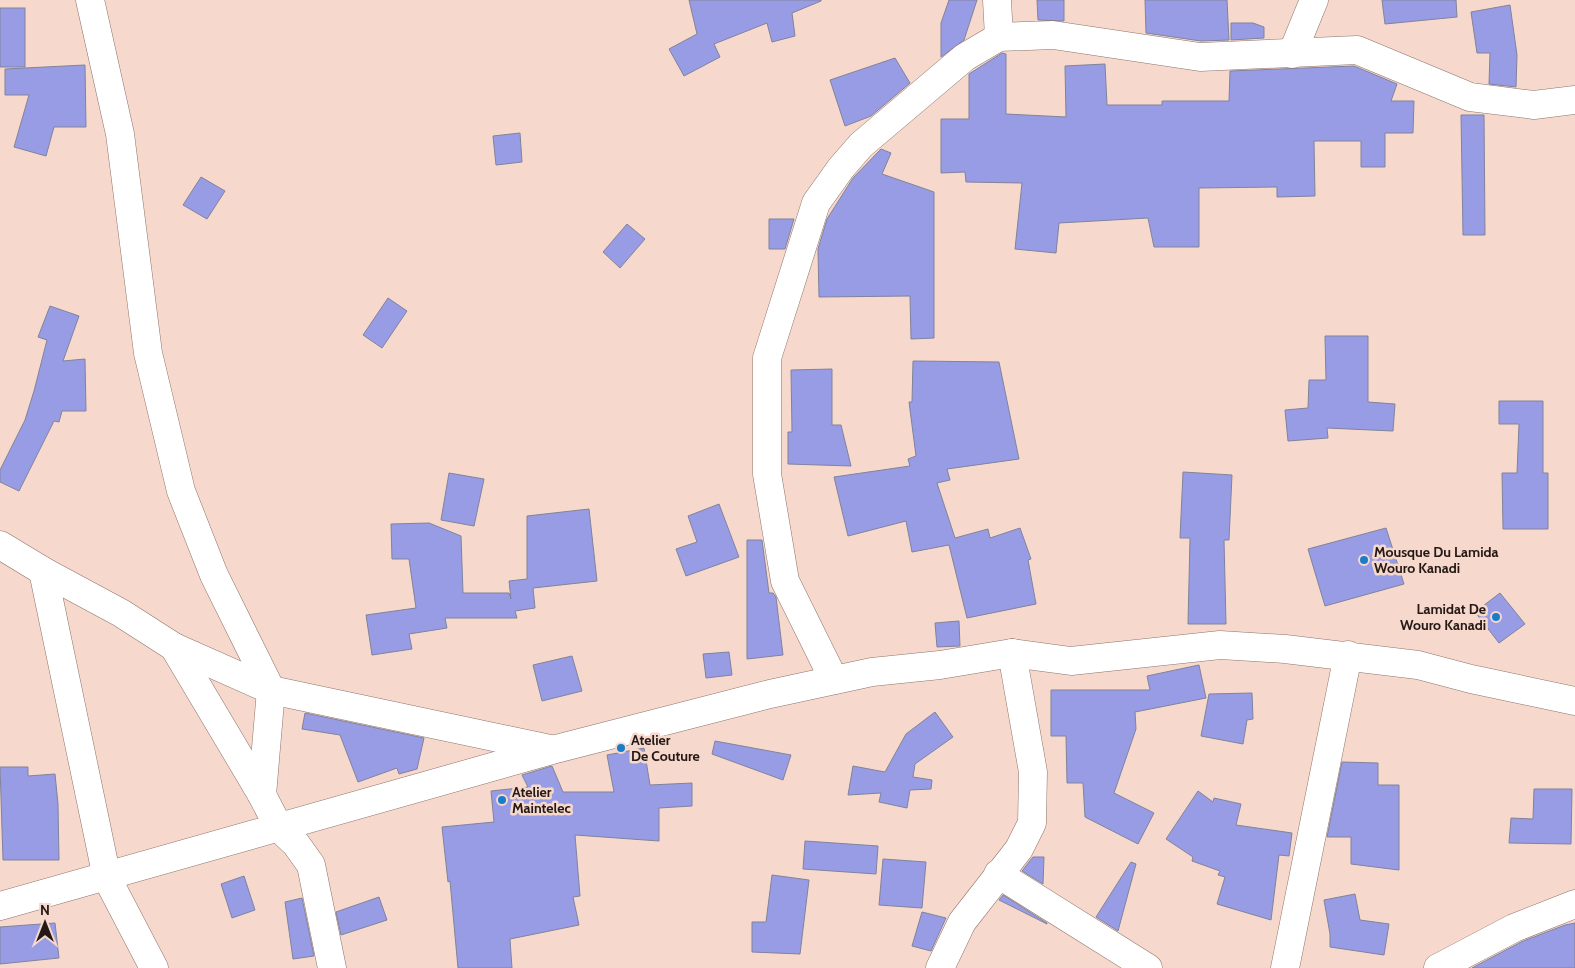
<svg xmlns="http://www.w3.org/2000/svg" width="1575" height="968" font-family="Cabin,sans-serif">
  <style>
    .building { fill: #989ce4; stroke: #80839b }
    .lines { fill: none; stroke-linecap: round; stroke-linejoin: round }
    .minor-casing { stroke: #8e746a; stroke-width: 29 }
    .minor { stroke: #fff; stroke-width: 28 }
    .poi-dot { fill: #1a7dc9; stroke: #f6d8cd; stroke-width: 2 }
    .labels { text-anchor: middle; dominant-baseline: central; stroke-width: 5; stroke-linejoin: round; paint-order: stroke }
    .poi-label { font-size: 14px; font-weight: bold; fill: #241915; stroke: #f6d8cd; text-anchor: start }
  </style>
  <rect width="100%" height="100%" fill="#f6d8cd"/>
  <g class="building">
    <path d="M 689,0 L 821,0 L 821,1 L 792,13 L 795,36 L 772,42 L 767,23 L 714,44 L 720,57 L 684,76 L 669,49 L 697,34 Z"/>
    <path d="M 949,0 L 977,0 L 964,40 L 941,57 L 941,23 Z"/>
    <path d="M 1037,0 L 1064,0 L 1064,21 L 1038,20 Z"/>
    <path d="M 1145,0 L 1227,0 L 1229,40 L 1201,41 L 1146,33 Z"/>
    <path d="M 1382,0 L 1456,0 L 1457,17 L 1385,24 Z"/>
    <path d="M 1510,5 L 1517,55 L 1516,87 L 1489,84 L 1490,53 L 1477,53 L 1471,12 Z"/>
    <rect x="0" y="8" width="25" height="59"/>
    <path d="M 1231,23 L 1253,23 L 1264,27 L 1264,38 L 1231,40 Z"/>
    <path d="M 1002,53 L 1006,54 L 1006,114 L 1066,117 L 1065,66 L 1105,64 L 1107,105 L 1162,105 L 1162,101 L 1229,101 L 1230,71 L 1354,66 L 1397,84 L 1391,101 L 1414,101 L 1413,133 L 1385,133 L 1385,167 L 1361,167 L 1361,141 L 1314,141 L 1315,196 L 1277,197 L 1277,187 L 1199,188 L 1199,247 L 1154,247 L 1148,218 L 1059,223 L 1056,253 L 1015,249 L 1022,183 L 966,182 L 965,172 L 941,173 L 941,119 L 969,119 L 969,74 Z"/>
    <path d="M 895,58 L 910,83 L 871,116 L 845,126 L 830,80 Z"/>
    <path d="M 85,65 L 86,127 L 54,127 L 46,156 L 14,147 L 29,95 L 5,95 L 5,69 Z"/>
    <path d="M 1461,115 L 1484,115 L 1485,235 L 1463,235 Z"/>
    <path d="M 520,133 L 522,162 L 496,165 L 493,136 Z"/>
    <path d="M 881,149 L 891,153 L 882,174 L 934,192 L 934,338 L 911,339 L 910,296 L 819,297 L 818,249 L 827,219 L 853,178 Z"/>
    <path d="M 201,177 L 225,191 L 207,219 L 183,205 Z"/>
    <path d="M 769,219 L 794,219 L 785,249 L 769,249 Z"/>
    <path d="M 627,224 L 645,239 L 620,268 L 603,252 Z"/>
    <path d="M 388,298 L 407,311 L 382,348 L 363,335 Z"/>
    <path d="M 50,306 L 79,316 L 63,361 L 85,359 L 86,411 L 62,411 L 59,422 L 54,421 L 19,491 L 0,482 L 0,470 L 25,420 L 34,391 L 47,340 L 38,337 Z"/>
    <path d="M 1325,336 L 1368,336 L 1368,402 L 1395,404 L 1393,431 L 1327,428 L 1328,438 L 1288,441 L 1285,410 L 1308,408 L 1309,380 L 1326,380 Z"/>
    <path d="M 913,361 L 999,362 L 1019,459 L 947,469 L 950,480 L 937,483 L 955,538 L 988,529 L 990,538 L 1020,528 L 1031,559 L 1028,560 L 1036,604 L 967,618 L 949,545 L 912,552 L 906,521 L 848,536 L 834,477 L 910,466 L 908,459 L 916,456 L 909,402 L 912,402 Z"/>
    <path d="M 832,369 L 832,425 L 841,425 L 851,466 L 788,464 L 788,432 L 792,432 L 791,370 Z"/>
    <path d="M 1499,401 L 1543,401 L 1543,473 L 1548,473 L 1548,529 L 1503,529 L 1502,473 L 1517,473 L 1519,424 L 1499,424 Z"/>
    <path d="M 1183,472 L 1232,475 L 1229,540 L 1224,540 L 1226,624 L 1188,624 L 1190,538 L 1180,538 Z"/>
    <path d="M 449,473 L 484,479 L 474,526 L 441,520 Z"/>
    <path d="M 719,504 L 739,557 L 686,576 L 676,549 L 697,542 L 688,516 Z"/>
    <path d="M 589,509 L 597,581 L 533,588 L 535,608 L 515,611 L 517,618 L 445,618 L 447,628 L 409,634 L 412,649 L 372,655 L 366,615 L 416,608 L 409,559 L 392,559 L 391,524 L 429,523 L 461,536 L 463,593 L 509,593 L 511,599 L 509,581 L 527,579 L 527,516 Z"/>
    <path d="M 1386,528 L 1404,584 L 1325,606 L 1308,549 Z"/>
    <path d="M 747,540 L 762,540 L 769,593 L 773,593 L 776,597 L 783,655 L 747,659 Z"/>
    <path d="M 1500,593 L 1525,624 L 1499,643 L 1475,612 Z"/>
    <path d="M 959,621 L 960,646 L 937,647 L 935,623 Z"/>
    <path d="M 729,652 L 732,675 L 706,678 L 703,654 Z"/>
    <path d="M 572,656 L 582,691 L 542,701 L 533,665 Z"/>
    <path d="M 1199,665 L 1206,698 L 1135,712 L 1136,729 L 1114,793 L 1154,813 L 1138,844 L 1085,817 L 1083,783 L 1067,783 L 1066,736 L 1051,736 L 1051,690 L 1150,690 L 1147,676 Z"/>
    <path d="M 1252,693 L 1253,719 L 1247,720 L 1243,744 L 1201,736 L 1209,694 Z"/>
    <path d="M 935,712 L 953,737 L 915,764 L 913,777 L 932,780 L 931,789 L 910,790 L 907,808 L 879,802 L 881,793 L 848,795 L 853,766 L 885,772 L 906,734 Z"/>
    <path d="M 305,713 L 424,738 L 417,769 L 399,774 L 397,768 L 358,782 L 340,735 L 302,729 Z"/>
    <path d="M 715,741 L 791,755 L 783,780 L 712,754 Z"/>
    <path d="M 644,748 L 650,785 L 692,783 L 692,806 L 659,808 L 659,841 L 575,835 L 580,896 L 573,897 L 579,925 L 510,939 L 512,968 L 458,968 L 450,881 L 448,882 L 442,827 L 494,822 L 491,791 L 528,787 L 522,775 L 552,766 L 563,792 L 614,792 L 607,755 Z"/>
    <path d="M 1342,762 L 1378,763 L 1378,785 L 1399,785 L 1399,870 L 1351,864 L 1351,837 L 1327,837 Z"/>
    <path d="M 0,767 L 28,767 L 28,776 L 55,774 L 58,804 L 59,860 L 3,860 Z"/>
    <path d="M 1534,789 L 1572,789 L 1571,844 L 1509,843 L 1511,818 L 1533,819 Z"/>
    <path d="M 1198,791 L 1213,802 L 1214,798 L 1241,804 L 1236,825 L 1292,833 L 1289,856 L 1279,855 L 1271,920 L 1217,904 L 1225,877 L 1218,875 L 1220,871 L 1192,861 L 1193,857 L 1166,839 Z"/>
    <path d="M 805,841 L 878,846 L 876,874 L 803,869 Z"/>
    <path d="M 1033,857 L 1044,857 L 1043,884 L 1022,871 Z"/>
    <path d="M 883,859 L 926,862 L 922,908 L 879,905 Z"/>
    <path d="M 1131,862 L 1136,864 L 1118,931 L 1096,917 Z"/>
    <path d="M 772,875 L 809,880 L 800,954 L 752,952 L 752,922 L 766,922 Z"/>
    <path d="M 244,876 L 255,910 L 232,918 L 221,884 Z"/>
    <path d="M 1355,894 L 1360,920 L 1389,924 L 1384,955 L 1330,947 L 1330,934 L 1324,900 Z"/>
    <path d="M 1003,895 L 1047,923 L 1047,924 L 999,900 Z"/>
    <path d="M 379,897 L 387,920 L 341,935 L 336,912 Z"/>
    <path d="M 302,898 L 314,956 L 293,959 L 285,902 Z"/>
    <path d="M 922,912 L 946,918 L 931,951 L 912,946 Z"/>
    <path d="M 55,923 L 59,958 L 0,964 L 0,927 Z"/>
    <path d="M 1575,923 L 1575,968 L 1472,968 L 1521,942 L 1565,925 Z"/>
  </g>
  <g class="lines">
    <defs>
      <g id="minor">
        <path d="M 90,0 L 120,134 L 148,353 L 181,491 L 214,575 L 271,690 L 262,795"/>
        <path d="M 997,0 L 999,37"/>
        <path d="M 1292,54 L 1314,0"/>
        <path d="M 0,545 L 43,571 L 121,613 L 174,647 L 262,795 L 279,828 L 296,844 L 311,865 L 332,968"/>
        <path d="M 43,571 L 107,878 L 154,968"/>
        <path d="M 174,647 L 271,690 L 550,749"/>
        <path d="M 834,680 L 785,581 L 767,474 L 767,358 L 816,203 L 841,168 L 861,145 L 965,57 L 999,37 L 1053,35 L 1200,57 L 1357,50 L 1470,97 L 1534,105 L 1575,100"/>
        <path d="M 998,874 L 1148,968"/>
        <path d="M 0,906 L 552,750 L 770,694 L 872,672 L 940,665 L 1012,653 L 1071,661 L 1220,645 L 1285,649 L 1418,665 L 1471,679 L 1575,701"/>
        <path d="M 940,968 L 962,922 L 1019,849 L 1032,823 L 1033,772 L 1012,653"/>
        <path d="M 1285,968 L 1348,655"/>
        <path d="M 1438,968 L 1514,928 L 1575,904"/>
      </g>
    </defs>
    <use href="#minor" class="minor-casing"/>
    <use href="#minor" class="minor"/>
  </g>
  <g class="poi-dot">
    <circle cx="1364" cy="560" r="5"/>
    <circle cx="1496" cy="617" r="5"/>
    <circle cx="621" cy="748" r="5"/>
    <circle cx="502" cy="800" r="5"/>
  </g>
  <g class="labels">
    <g class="poi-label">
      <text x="1374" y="552">Mousque Du Lamida<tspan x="1374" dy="16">Wouro Kanadi</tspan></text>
      <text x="1486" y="609" text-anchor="end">Lamidat De<tspan x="1486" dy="16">Wouro Kanadi</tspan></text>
      <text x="631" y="740">Atelier<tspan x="631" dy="16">De Couture</tspan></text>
      <text x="512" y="792">Atelier<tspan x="512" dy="16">Maintelec</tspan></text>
    </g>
  </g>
  <g transform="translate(45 923)" stroke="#f6d8cd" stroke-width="4" paint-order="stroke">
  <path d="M0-4L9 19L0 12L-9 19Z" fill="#241915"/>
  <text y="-8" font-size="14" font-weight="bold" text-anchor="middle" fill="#241915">N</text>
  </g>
</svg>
